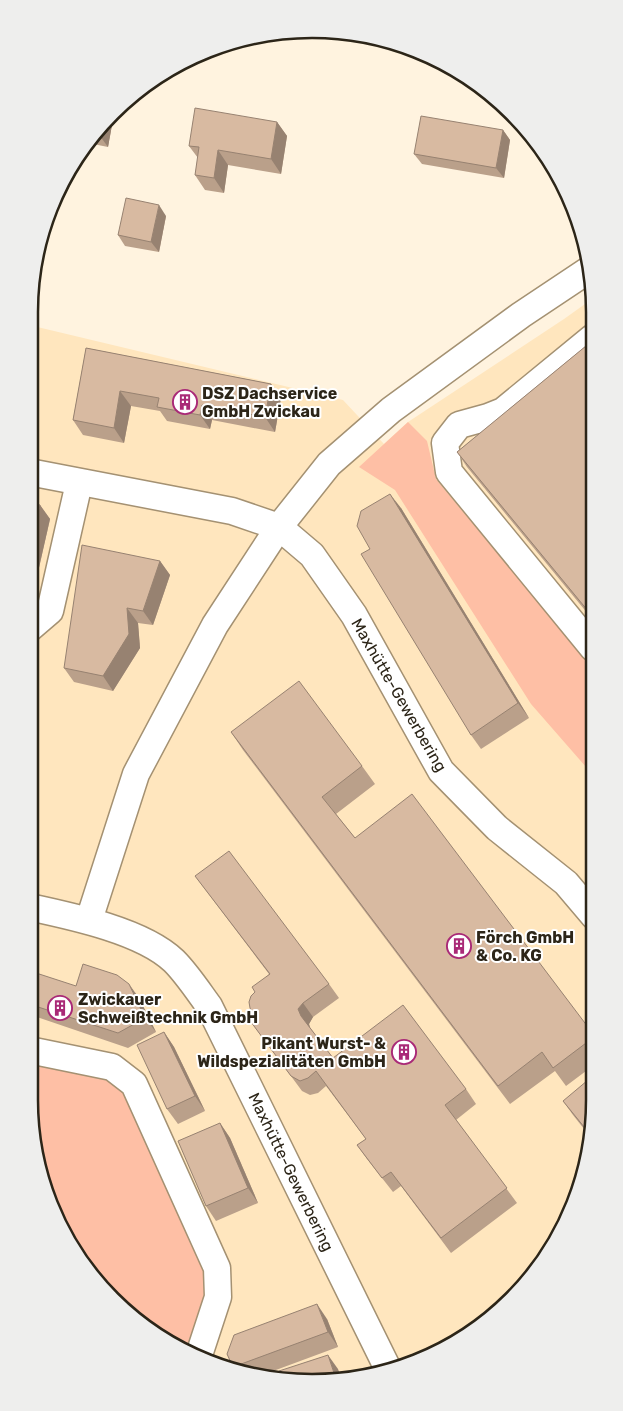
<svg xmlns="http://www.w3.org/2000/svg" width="623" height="1411" font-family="Rubik,sans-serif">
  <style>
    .built { fill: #ffe6be }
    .green { fill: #febfa5 }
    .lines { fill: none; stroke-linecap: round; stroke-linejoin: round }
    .minor-casing { stroke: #a49172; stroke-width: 29 }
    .minor { stroke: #fff; stroke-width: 26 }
    .wall { fill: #baa08a }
    .shaded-wall { fill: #978271 }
    .building { fill: #d8baa1; stroke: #978271 }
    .labels { text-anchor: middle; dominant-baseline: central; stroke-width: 4; stroke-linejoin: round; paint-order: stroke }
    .poi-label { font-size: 16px; font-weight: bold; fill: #2c2518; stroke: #fff; text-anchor: start }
    .street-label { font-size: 16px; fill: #2c2518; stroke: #fff }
    .rim { fill: none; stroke: #2c2518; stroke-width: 2.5 }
  </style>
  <rect width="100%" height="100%" fill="#fff3df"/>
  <path class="built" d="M 592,299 L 594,1099 L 579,1191 L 524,1286 L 453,1345 L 349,1380 L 257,1377 L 208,1359 L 29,1040 L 29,325 L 343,400 L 384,444 L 408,422 L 564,319 Z"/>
  <g class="green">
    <path d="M 408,422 L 427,441 L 436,479 L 593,669 L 593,775 L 531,704 L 395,490 L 359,467 Z"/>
    <path d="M 29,1040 L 142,1083 L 230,1263 L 228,1301 L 208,1359 L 170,1345 L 99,1286 L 44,1191 L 29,1099 Z"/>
  </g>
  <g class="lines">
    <defs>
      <g id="minor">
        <path d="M 592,338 L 503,411 L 488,417 L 459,425 L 445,443 L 449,472 L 593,648"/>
        <path d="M 29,472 L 232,511 L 279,527 L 312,555 L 354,615 L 441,771 L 497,828 L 566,883 L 594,916"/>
        <path d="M 29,629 L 50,611 L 79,483"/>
        <path d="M 29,907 C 71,916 143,931 174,961 C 187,974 198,991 209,1006 L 387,1367"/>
        <path d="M 89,920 L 136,774 L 215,625 L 279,527 L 329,464 L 391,410 L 521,315 L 590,269"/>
        <path d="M 29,1050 L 112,1067 L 134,1084 L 217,1268 L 218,1297 L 199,1355"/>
      </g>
    </defs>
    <use href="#minor" class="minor-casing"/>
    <use href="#minor" class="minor"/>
  </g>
  <g class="wall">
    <path d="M 114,114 L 108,147 L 88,143 L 99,125 Z"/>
    <path d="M 277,122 L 287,136 L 281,174 L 228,165 L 224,193 L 205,190 L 195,175 L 198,158 L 189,146 Z"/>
    <path d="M 503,130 L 510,140 L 504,178 L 422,164 L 414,154 Z"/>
    <path d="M 166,216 L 159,252 L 125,246 L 118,235 Z"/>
    <path d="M 592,341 L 593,620 L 467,467 L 457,452 Z"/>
    <path d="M 86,348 L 271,384 L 281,398 L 275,432 L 212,420 L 210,429 L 167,421 L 160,411 L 131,406 L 124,443 L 83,435 L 73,420 Z"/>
    <path d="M 29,503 L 40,505 L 50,519 L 38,572 L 29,570 Z"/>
    <path d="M 401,508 L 529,718 L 481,749 L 471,735 L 370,549 Z"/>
    <path d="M 160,561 L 170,575 L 153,625 L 138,623 L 140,648 L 113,691 L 74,682 L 64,668 Z"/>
    <path d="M 231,732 L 362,766 L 375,784 L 336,814 L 355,838 L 594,1035 L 594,1065 L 566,1086 L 555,1071 L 510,1104 L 243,750 Z"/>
    <path d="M 195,876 L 329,984 L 339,998 L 313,1017 L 309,1024 L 310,1028 L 333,1058 L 466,1089 L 476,1104 L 456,1120 L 517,1203 L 451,1253 L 401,1186 L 393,1192 L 367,1159 L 357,1145 L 366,1139 L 326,1086 L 318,1093 L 310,1095 L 302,1091 L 248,1018 L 253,1014 L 255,992 L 269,974 Z"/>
    <path d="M 29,986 L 76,986 L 139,998 L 156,1032 L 128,1048 L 34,1016 L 29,1009 Z"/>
    <path d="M 164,1032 L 174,1047 L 205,1111 L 178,1124 L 167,1109 Z"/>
    <path d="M 594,1100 L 588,1134 L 573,1115 L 563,1101 Z"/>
    <path d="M 220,1123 L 230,1138 L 258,1203 L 216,1221 L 206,1206 Z"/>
    <path d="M 327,1319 L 338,1347 L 257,1377 L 233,1368 L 227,1354 Z"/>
  </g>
  <g class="shaded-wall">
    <path d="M 114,114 L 108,147 L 97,132 L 99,125 Z"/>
    <path d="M 277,122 L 287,136 L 281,174 L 271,159 Z"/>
    <path d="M 503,130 L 510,140 L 504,178 L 496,168 Z"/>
    <path d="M 218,150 L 228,165 L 224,193 L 214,178 Z"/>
    <path d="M 159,205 L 166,216 L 159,252 L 151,242 Z"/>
    <path d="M 271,384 L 281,398 L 275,432 L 265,417 Z"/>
    <path d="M 120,391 L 131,406 L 124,443 L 114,428 Z"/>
    <path d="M 202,405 L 212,420 L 210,429 L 200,415 Z"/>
    <path d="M 390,494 L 401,508 L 529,718 L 518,703 Z"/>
    <path d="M 40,505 L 50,519 L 38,572 L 29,558 L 29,554 Z"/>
    <path d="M 160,561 L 170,575 L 153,625 L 143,611 Z"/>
    <path d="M 127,608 L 138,623 L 140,648 L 113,691 L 103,676 Z"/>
    <path d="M 129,984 L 139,998 L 156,1032 L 145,1018 Z"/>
    <path d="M 303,1003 L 313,1017 L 309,1024 L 311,1031 L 301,1016 L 298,1009 Z"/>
    <path d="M 164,1032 L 174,1047 L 205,1111 L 195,1096 Z"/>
    <path d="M 220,1123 L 230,1138 L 258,1203 L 248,1188 Z"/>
    <path d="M 317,1304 L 327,1319 L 338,1347 L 328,1332 Z"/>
    <path d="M 328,1355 L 338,1369 L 342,1380 L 336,1379 Z"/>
  </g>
  <g class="building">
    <path d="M 195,108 L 277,122 L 271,159 L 218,150 L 214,178 L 195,175 L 199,147 L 189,146 Z"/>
    <path d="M 421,116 L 503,130 L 496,168 L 414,154 Z"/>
    <path d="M 126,198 L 159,205 L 151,242 L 118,235 Z"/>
    <path d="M 592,341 L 593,617 L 457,452 Z"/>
    <path d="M 86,348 L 271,384 L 265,417 L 202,405 L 200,415 L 157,407 L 159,398 L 120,391 L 114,428 L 73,420 Z"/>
    <path d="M 390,494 L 518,703 L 471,735 L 361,554 L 370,549 L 357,526 L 361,511 Z"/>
    <path d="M 29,503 L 40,505 L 29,554 Z"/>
    <path d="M 82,545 L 160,561 L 143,611 L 127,608 L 129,634 L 103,676 L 64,668 Z"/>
    <path d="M 299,681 L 362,766 L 322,797 L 355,838 L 412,794 L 594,1035 L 594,1037 L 553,1068 L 542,1052 L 498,1086 L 231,732 Z"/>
    <path d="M 593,828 L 593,837 L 589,831 Z"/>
    <path d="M 229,851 L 329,984 L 303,1003 L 298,1009 L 301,1016 L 333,1058 L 403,1005 L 466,1089 L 445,1105 L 507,1188 L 441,1238 L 391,1172 L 382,1178 L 357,1145 L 366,1139 L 316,1071 L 308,1078 L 300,1081 L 291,1076 L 248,1018 L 253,1014 L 250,1008 L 249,1002 L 251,996 L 255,992 L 252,987 L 270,974 L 195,876 Z"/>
    <path d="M 83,964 L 117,975 L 129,984 L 145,1018 L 118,1033 L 29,1004 L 29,986 L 33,972 L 76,986 Z"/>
    <path d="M 164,1032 L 195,1096 L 167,1109 L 137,1045 Z"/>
    <path d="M 594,1075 L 594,1100 L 589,1133 L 563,1101 Z"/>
    <path d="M 220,1123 L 248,1188 L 206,1206 L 178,1141 Z"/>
    <path d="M 317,1304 L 328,1332 L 233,1367 L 227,1354 L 234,1335 Z"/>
    <path d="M 328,1355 L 336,1379 L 281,1378 L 279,1371 Z"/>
  </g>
  <defs>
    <symbol id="building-ring" viewBox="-11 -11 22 22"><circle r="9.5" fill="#fff" stroke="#a92977" stroke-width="1.5"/><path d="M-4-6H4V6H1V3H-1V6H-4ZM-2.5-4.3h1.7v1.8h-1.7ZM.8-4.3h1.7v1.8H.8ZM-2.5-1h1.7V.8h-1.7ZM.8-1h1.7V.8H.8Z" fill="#a92977"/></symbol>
  </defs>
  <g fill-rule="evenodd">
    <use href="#building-ring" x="171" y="388" width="28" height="28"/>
    <use href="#building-ring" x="445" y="932" width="28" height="28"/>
    <use href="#building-ring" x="46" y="994" width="28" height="28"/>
    <use href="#building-ring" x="390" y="1038" width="28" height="28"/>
  </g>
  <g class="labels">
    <g class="poi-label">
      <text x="202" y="393">DSZ Dachservice<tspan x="202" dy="18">GmbH Zwickau</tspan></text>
      <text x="476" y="937">Förch GmbH<tspan x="476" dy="18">&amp; Co. KG</tspan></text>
      <text x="78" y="999">Zwickauer<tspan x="78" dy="18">Schweißtechnik GmbH</tspan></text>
      <text x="386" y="1043" text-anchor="end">Pikant Wurst- &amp;<tspan x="386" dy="18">Wildspezialitäten GmbH</tspan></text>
    </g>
    <g class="street-label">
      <text transform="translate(399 695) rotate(60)">Maxhütte-Gewerbering</text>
      <text transform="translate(291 1172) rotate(64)">Maxhütte-Gewerbering</text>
    </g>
  </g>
  <path d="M0 0H623V1411H0ZM312 38H312A274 274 0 0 1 586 312V1100A274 274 0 0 1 312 1374H312A274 274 0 0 1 38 1100V312A274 274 0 0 1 312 38Z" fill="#eeeeed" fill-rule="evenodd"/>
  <path class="rim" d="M312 38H312A274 274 0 0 1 586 312V1100A274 274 0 0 1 312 1374H312A274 274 0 0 1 38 1100V312A274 274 0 0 1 312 38Z"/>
</svg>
